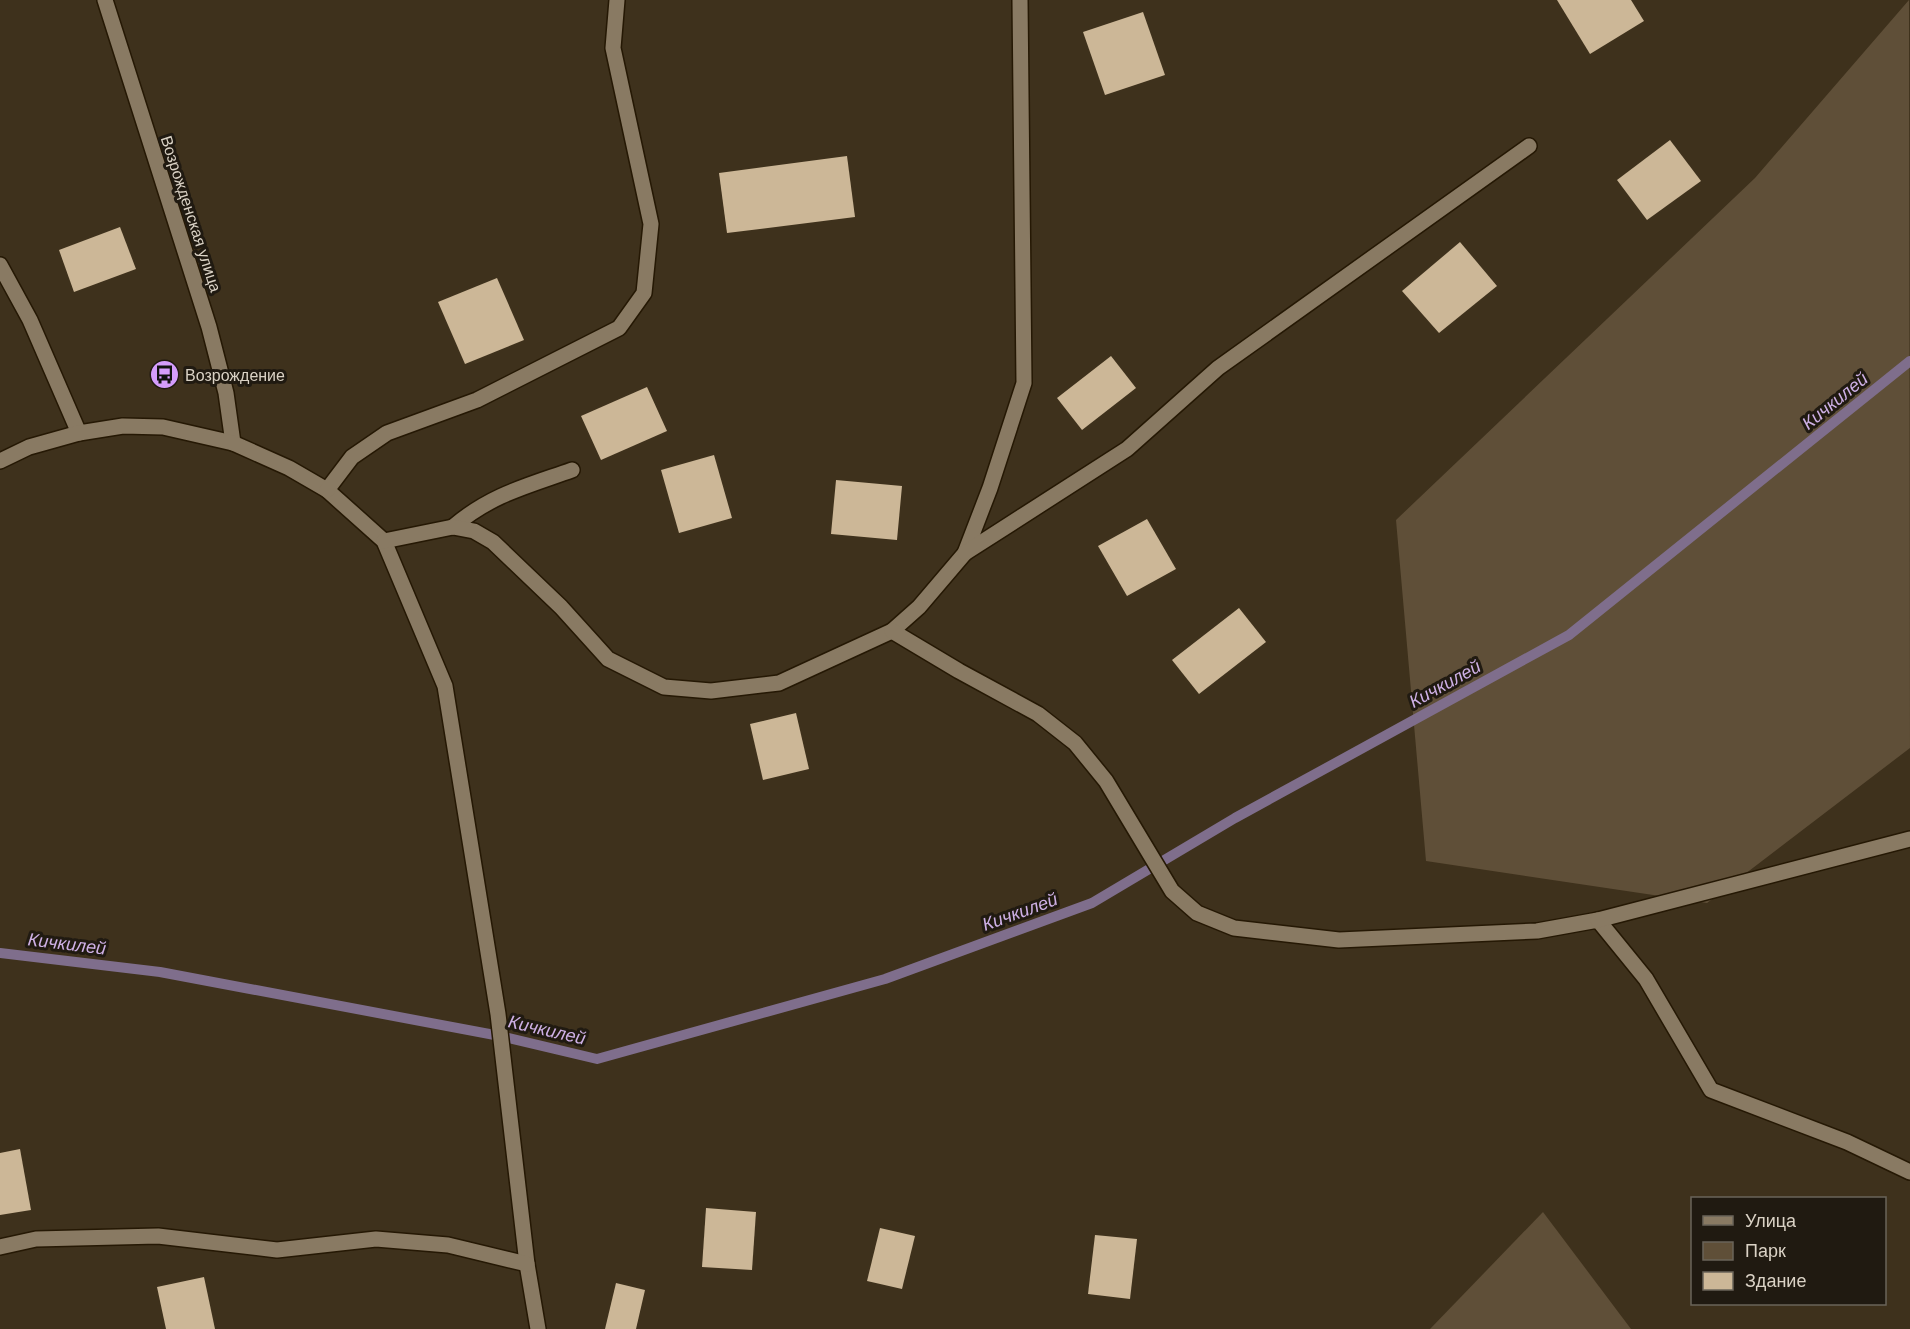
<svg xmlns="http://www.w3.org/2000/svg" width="1910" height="1329" font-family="'DM Sans',sans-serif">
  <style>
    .green { fill: #5f4f38 }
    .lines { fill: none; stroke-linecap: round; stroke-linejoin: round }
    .stream { stroke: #7f6e8c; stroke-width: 10 }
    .building { fill: #ccb797 }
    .minor-casing { stroke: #251804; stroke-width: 18 }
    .minor { stroke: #897a63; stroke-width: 15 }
    .labels { text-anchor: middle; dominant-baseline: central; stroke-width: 6; stroke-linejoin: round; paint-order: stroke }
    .street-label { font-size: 16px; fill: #dad2c5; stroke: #201a11 }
    .poi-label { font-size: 16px; fill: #dad2c5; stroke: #201a11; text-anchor: start }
    .water-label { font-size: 18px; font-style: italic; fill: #ceb0e5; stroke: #201a11 }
  </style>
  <rect width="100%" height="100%" fill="#3e311c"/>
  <g class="green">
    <path d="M 1909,0 L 1910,748 L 1707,903 L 1426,861 L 1396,520 L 1755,178 Z"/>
    <path d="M 1543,1212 L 1631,1329 L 1430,1329 Z"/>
  </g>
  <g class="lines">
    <path class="stream" d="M 0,953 L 160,972 L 500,1036 L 597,1059 L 885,979 L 1092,903 L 1235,818 L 1569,635 L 1910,361"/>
  </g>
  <g class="building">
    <path d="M 1557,0 L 1631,0 L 1644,21 L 1590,54 Z"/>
    <path d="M 1143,12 L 1165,75 L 1105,95 L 1083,32 Z"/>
    <path d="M 1670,140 L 1701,181 L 1647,220 L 1617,180 Z"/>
    <path d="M 847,156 L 855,217 L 727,233 L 719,173 Z"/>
    <path d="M 120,227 L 136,269 L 74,292 L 59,250 Z"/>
    <path d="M 1460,242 L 1497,286 L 1439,333 L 1402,291 Z"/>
    <path d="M 497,278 L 524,340 L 465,364 L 438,302 Z"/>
    <path d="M 1111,356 L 1136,388 L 1082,430 L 1057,398 Z"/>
    <path d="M 647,387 L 667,431 L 601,460 L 581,416 Z"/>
    <path d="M 714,455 L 732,518 L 679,533 L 661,470 Z"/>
    <path d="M 836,480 L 902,486 L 897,540 L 831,534 Z"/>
    <path d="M 1147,519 L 1176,569 L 1127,596 L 1098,546 Z"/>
    <path d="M 1239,608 L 1266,642 L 1199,694 L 1172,660 Z"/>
    <path d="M 796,713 L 809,769 L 763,780 L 750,724 Z"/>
    <path d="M 20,1149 L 31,1210 L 0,1215 L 0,1153 Z"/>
    <path d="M 706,1208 L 756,1212 L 752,1270 L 702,1267 Z"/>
    <path d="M 880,1228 L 915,1236 L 902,1289 L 867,1281 Z"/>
    <path d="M 1095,1235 L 1137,1239 L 1130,1299 L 1088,1294 Z"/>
    <path d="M 204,1277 L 215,1329 L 166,1329 L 157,1287 Z"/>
    <path d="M 616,1283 L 645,1290 L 636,1329 L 605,1329 Z"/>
  </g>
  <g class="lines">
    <defs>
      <g id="minor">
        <path d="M 105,0 L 209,327 L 226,393 L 233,443"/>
        <path d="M 0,265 L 30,320 L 79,433"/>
        <path d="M 0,461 L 29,447 L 79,433 L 123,426 L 163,427 L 233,443 L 289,468 L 327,490 L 384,541 L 445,686 L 498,1014 L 527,1264 L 538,1329"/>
        <path d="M 327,490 L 352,457 L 387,433 L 477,400 L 619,328 L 644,293 L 651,224 L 613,48 L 617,0"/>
        <path d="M 453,527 C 490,495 527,486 572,470"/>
        <path d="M 384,541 L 453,527 L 474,531 L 493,542 L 561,607 L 608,659 L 664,687 L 711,691 L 779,683 L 892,631 L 919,607 L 965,553 L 990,488 L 1024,383 L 1020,0"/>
        <path d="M 965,553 L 1127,449 L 1218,368 L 1529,146"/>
        <path d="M 892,631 L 959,671 L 1038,714 L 1075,743 L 1106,781 L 1172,891 L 1197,913 L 1234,928 L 1339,940 L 1537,931 L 1598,920 L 1646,979 L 1711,1090 L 1847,1142 L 1910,1172"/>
        <path d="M 1598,920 L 1910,839"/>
        <path d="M 0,1247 L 36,1239 L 158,1236 L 277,1250 L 376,1239 L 448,1245 L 527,1264"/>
      </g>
    </defs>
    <use href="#minor" class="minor-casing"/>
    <use href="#minor" class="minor"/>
  </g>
  <defs>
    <symbol id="bus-disc" viewBox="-11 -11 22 22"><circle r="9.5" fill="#d49cfc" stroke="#201a11"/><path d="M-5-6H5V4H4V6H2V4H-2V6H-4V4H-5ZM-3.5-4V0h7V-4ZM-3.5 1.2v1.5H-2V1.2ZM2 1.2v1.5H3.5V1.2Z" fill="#111"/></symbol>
  </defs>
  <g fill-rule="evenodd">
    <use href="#bus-disc" x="148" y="358" width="33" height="33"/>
  </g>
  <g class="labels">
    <g class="street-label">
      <text transform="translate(191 214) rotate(72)">Возрожденская улица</text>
    </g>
    <g class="poi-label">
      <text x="185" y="375">Возрождение</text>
    </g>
    <g class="water-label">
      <text transform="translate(1835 401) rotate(-39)">Кичкилей</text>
      <text transform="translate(1445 684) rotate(-29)">Кичкилей</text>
      <text transform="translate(1020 912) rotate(-20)">Кичкилей</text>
      <text transform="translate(67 944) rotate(7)">Кичкилей</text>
      <text transform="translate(547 1030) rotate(13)">Кичкилей</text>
    </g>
  </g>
  <rect x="1691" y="1197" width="195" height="108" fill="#201a11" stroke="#6a6459" stroke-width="1.5"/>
  <rect x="1703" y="1216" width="30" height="9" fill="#897a63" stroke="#6a6459" stroke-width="1.5"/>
  <text x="1745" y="1227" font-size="18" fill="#dad2c5">Улица</text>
  <rect x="1703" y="1242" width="30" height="18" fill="#5f4f38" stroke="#6a6459" stroke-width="1.5"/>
  <text x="1745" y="1257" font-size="18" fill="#dad2c5">Парк</text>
  <rect x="1703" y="1272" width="30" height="18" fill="#ccb797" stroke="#6a6459" stroke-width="1.5"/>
  <text x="1745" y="1287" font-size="18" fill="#dad2c5">Здание</text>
</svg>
